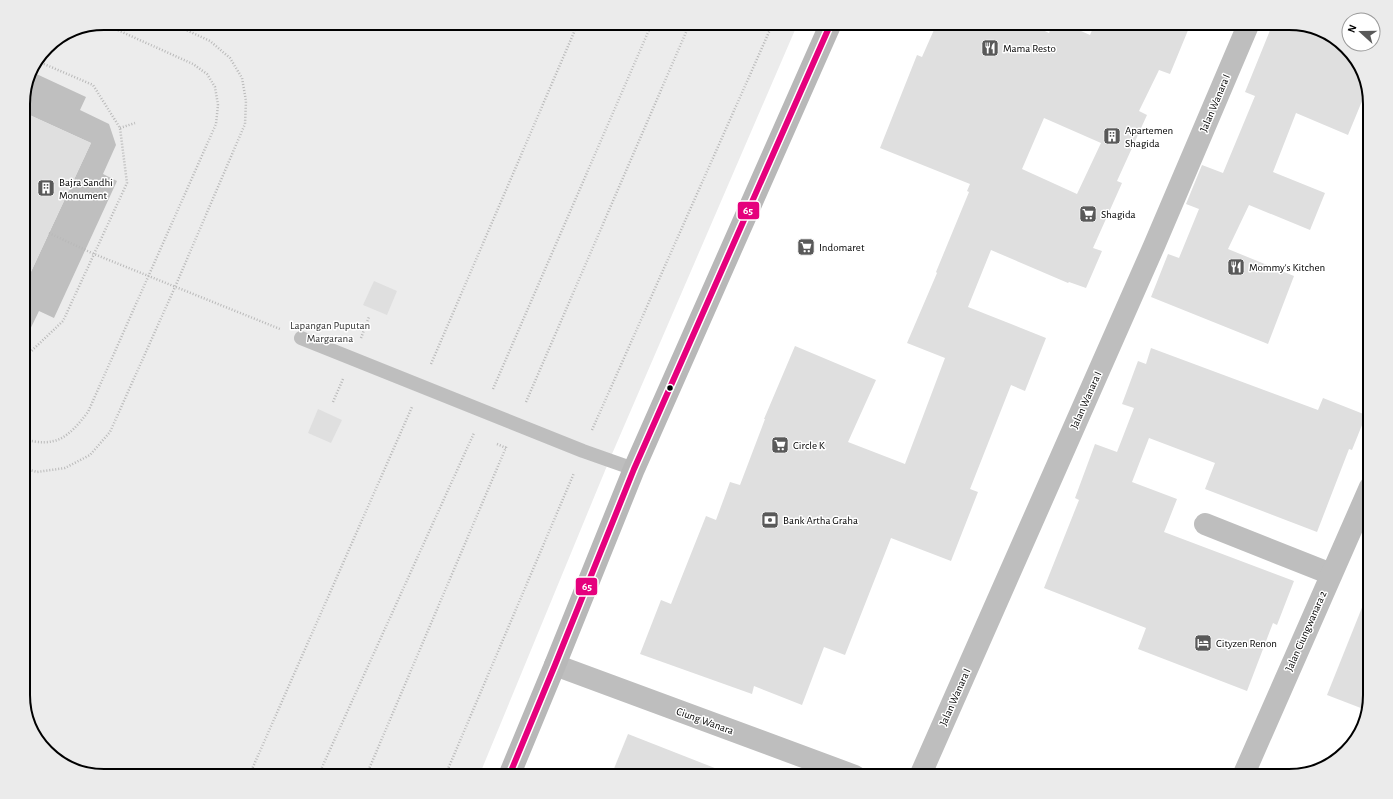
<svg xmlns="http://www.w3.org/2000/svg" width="1393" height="799" font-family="'Alegreya Sans',sans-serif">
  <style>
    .green { fill: #ececec }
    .water { fill: #bfbfbf }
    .building { fill: #dfdfdf; fill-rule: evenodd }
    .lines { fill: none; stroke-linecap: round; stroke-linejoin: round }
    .path { stroke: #b9b9b9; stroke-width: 2.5; stroke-dasharray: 1 2; stroke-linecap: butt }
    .service { stroke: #bebebe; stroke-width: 14 }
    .minor { stroke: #bebebe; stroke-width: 22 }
    .secondary { stroke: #b8b8b8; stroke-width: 22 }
    .bus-1-casing { stroke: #fff; stroke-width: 9 }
    .bus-1 { stroke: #e5007d; stroke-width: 6 }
    .bus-dot { fill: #000; stroke: #fff; stroke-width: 1.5 }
    .labels { text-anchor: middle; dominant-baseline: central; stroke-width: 3; stroke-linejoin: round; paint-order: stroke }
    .poi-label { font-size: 11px; fill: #000; stroke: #fff; text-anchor: start }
    .street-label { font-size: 11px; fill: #000; stroke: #fff }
    .park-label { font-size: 11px; fill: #333; stroke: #fff }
    .rim { fill: none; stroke: #000; stroke-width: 2 }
    .line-badge { stroke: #fff; stroke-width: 1.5 }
    .badge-label { font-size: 11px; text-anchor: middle; font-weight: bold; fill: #fff }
  </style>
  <rect width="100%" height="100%" fill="#fff"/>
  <path class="green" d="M 104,23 L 798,23 L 609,461 L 479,776 L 104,776 L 64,765 L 34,736 L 23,700 L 23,99 L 29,73 L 47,47 L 73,29 Z"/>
  <path class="water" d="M 30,71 L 86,97 L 80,110 L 109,124 L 116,145 L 103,174 L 117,181 L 54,318 L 39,311 L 25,340 L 23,341 L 23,289 L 91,143 L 23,112 L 23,99 Z"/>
  <g class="building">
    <path d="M 937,23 L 1028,23 L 1049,33 L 1053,23 L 1063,23 L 1090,35 L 1095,23 L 1191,23 L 1170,74 L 1159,70 L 1139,111 L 1147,115 L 1117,181 L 1122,183 L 1093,248 L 1102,251 L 1086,288 L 1069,282 L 1068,283 L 991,250 L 968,307 L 1046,338 L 1025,391 L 1011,385 L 970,489 L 978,492 L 951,561 L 891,538 L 845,655 L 824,647 L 802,705 L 754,686 L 752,694 L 640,654 L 661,600 L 671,604 L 706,516 L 716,520 L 730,482 L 740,485 L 765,419 L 764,419 L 795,346 L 876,380 L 848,442 L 905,464 L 945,358 L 907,343 L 937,273 L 936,272 L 969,192 L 967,191 L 970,184 L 880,148 L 917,55 L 922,57 ZM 1044,118 L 1101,143 L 1077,194 L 1022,169 Z"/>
    <path d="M 1273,23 L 1288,23 L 1340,44 L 1356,59 L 1367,89 L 1348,135 L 1296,113 L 1273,172 L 1325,193 L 1310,230 L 1249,205 L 1228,249 L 1294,276 L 1268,344 L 1151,297 L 1168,254 L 1179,258 L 1199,209 L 1186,204 L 1202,165 L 1223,173 L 1255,96 L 1245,92 Z"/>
    <path d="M 23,112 L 91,143 L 23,289 Z"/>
    <path d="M 374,281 L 397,291 L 387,315 L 363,305 Z"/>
    <path d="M 1151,348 L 1318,410 L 1323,398 L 1366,415 L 1352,450 L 1349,449 L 1317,532 L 1205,489 L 1215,463 L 1149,438 L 1132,482 L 1177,499 L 1164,532 L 1294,581 L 1277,625 L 1273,623 L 1247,691 L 1138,649 L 1146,628 L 1044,588 L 1079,500 L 1075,498 L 1095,444 L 1117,452 L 1134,408 L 1122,404 L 1138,361 L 1146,364 Z"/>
    <path d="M 318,409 L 342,420 L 331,443 L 308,433 Z"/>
    <path d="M 1369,590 L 1370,590 L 1370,695 L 1366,710 L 1327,695 Z"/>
    <path d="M 628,734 L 730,774 L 730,776 L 611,776 Z"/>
  </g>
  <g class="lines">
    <g class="path">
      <path d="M 120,128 L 135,123"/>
      <path d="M 49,233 L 94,254 L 280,329"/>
      <path d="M 361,338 L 369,317"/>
      <path d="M 23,359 L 63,321 L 127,183 L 120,128 L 93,85 L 37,61"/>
      <path d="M 23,364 L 26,372"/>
      <path d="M 431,364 L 578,23"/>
      <path d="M 493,389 L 652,23"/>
      <path d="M 333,402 L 343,379"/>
      <path d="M 526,402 L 690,23"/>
      <path d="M 592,430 L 773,23"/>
      <path d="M 23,439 C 56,448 68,438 88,412 L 216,124 L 218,105 L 215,87 L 207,74 L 193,64 L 102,23"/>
      <path d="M 497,444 L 506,448"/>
      <path d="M 23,468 L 37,472 L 65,468 L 90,455 L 110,432 L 175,287 L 245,124 L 246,101 L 242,78 L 230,58 L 210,41 L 171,23"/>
      <path d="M 249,776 L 412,407"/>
      <path d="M 318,776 L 474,433"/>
      <path d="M 366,776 L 507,445"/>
      <path d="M 445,776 L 574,473"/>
    </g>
    <path class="service" d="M 301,338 L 583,451 L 634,469"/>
    <g class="minor">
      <path d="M 1205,524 L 1331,574"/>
      <path d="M 555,665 L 855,776"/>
      <path d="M 920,776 L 1154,246 L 1249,23"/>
      <path d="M 1243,776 L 1370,487"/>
    </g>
    <path class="secondary" d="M 509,776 L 555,665 L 634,469 L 831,23"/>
    <defs>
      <path id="bus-1" d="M 509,776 L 555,665 L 634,469 L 831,23"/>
    </defs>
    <use href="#bus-1" class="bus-1-casing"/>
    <use href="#bus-1" class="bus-1"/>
  </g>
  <defs>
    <symbol id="restaurant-square" viewBox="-11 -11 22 22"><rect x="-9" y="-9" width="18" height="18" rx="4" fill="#595959" stroke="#fff"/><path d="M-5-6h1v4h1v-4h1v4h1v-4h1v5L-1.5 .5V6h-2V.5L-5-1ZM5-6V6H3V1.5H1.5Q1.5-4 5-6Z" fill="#fff"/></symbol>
    <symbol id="building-square" viewBox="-11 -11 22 22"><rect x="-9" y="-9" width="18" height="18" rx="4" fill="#595959" stroke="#fff"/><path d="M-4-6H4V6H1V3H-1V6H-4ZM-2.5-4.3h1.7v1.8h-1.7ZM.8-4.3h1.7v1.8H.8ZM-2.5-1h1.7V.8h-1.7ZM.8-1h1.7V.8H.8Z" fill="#fff"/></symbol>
    <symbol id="supermarket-square" viewBox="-11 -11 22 22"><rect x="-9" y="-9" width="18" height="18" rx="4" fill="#595959" stroke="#fff"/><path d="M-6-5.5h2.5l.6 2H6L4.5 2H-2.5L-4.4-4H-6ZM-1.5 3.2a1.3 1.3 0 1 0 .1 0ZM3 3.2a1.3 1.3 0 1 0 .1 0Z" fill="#fff"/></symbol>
    <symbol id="bank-square" viewBox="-11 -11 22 22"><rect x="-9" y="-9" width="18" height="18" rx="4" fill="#595959" stroke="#fff"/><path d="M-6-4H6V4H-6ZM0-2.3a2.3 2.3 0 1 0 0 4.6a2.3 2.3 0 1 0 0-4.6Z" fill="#fff"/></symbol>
    <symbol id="hotel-square" viewBox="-11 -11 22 22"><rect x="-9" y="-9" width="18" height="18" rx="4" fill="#595959" stroke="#fff"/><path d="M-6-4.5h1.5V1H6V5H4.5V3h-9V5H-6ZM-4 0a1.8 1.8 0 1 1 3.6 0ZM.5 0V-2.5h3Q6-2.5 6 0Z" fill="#fff"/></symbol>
  </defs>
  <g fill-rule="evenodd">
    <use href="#restaurant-square" x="980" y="38" width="20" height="20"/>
    <use href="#building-square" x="1102" y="126" width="20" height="20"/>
    <use href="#building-square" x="36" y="178" width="20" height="20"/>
    <use href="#supermarket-square" x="1078" y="204" width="20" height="20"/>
    <use href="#supermarket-square" x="796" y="237" width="20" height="20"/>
    <use href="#restaurant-square" x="1226" y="257" width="20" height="20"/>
    <use href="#supermarket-square" x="770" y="435" width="20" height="20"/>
    <use href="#bank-square" x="760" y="510" width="20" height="20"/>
    <use href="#hotel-square" x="1193" y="633" width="20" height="20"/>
  </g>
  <circle class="bus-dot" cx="670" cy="388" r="3.5"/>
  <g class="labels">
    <g class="poi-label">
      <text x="1003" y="48">Mama Resto</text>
      <text x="1125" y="130">Apartemen<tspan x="1125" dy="13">Shagida</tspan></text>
      <text x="59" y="182">Bajra Sandhi<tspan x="59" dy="13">Monument</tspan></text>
      <text x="1101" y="214">Shagida</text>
      <text x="819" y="247">Indomaret</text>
      <text x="1249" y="267">Mommy's Kitchen</text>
      <text x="793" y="445">Circle K</text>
      <text x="783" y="520">Bank Artha Graha</text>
      <text x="1216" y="643">Cityzen Renon</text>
    </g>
    <g class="street-label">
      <text transform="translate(1215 103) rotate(-67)">Jalan Wanara I</text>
      <text transform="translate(1086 400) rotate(-66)">Jalan Wanara I</text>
      <text transform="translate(1306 631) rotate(-66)">Jalan Ciungwanara 2</text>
      <text transform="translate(955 697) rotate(-66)">Jalan Wanara I</text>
      <text transform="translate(705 721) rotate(20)">Ciung Wanara</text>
    </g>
    <g class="park-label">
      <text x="330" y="325">Lapangan Puputan<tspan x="330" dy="13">Margarana</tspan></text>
    </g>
  </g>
  <path d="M0 0H1393V799H0ZM104 30H1289A74 74 0 0 1 1363 104V695A74 74 0 0 1 1289 769H104A74 74 0 0 1 30 695V104A74 74 0 0 1 104 30Z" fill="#ebebeb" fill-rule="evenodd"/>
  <path class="rim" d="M104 30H1289A74 74 0 0 1 1363 104V695A74 74 0 0 1 1289 769H104A74 74 0 0 1 30 695V104A74 74 0 0 1 104 30Z"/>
  <g class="line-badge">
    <rect x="737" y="201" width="23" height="19" rx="4" fill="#e5007d"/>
    <rect x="575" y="577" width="23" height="19" rx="4" fill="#e5007d"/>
  </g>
  <g class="badge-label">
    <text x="748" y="214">65</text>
    <text x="587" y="590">65</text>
  </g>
  <g transform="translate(1361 32) rotate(291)"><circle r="19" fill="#ffffff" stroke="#999999"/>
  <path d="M0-3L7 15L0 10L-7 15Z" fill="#595959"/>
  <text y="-6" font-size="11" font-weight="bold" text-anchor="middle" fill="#000000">N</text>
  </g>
</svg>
